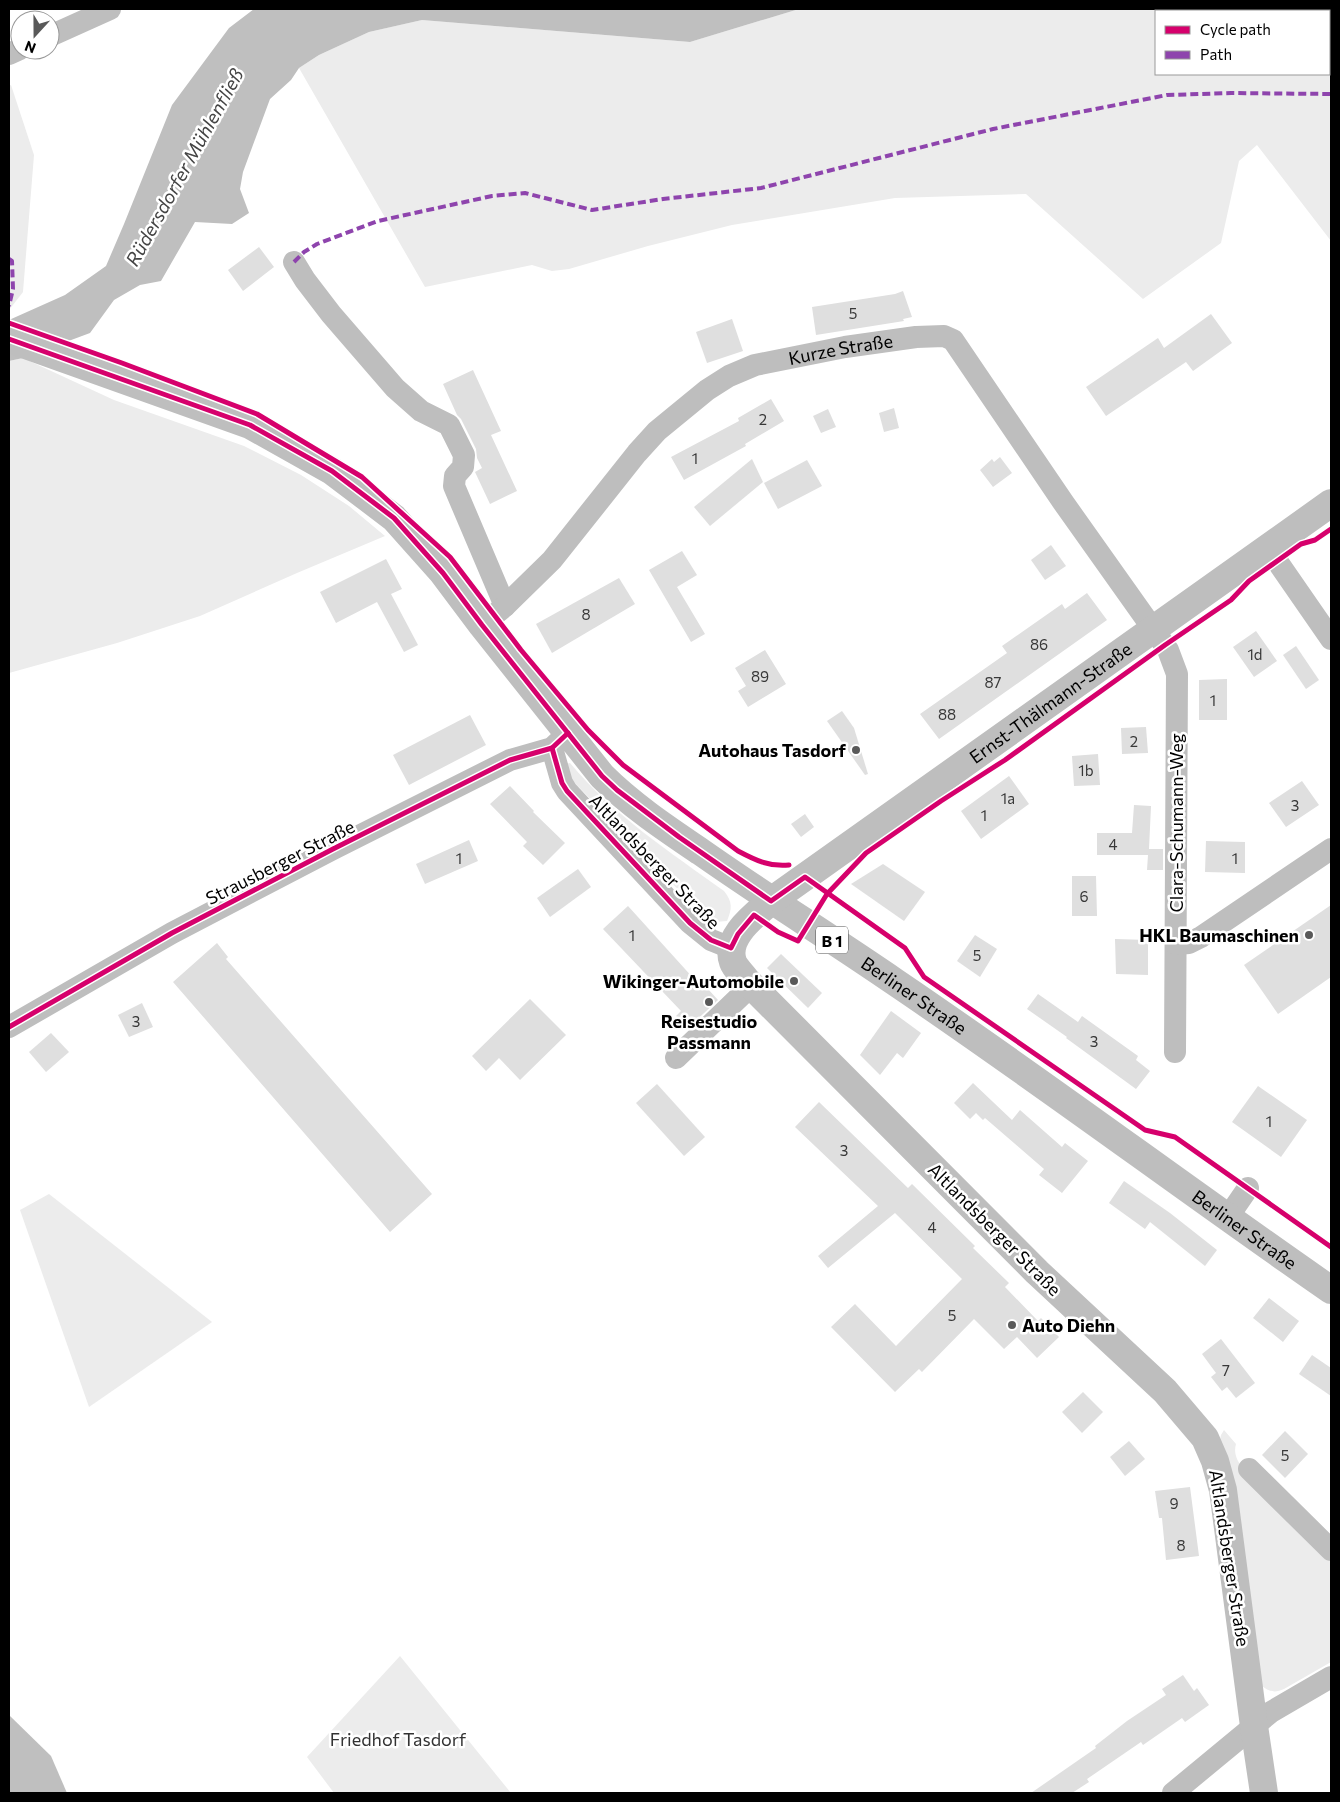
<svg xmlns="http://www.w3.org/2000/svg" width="1340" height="1802" font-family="Commissioner,sans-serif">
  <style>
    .green { fill: #ececec; fill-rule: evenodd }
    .water { fill: #bfbfbf }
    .building { fill: #dfdfdf }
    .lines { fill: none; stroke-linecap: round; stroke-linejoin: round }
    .minor { stroke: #bebebe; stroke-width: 22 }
    .major { stroke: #bebebe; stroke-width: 28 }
    .quiet { stroke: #8e44ad; stroke-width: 4; stroke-dasharray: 8 4; stroke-linecap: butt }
    .cycleway-casing { stroke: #fff; stroke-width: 8 }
    .cycleway { stroke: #d6006c; stroke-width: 5 }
    .poi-dot { fill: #595959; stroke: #fff; stroke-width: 2 }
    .labels { text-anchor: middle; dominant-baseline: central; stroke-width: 5; stroke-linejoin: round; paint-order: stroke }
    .number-label { font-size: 15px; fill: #383838 }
    .shield { fill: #fff; stroke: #4c4c4c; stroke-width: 1 }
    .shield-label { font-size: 16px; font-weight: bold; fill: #000 }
    .street-label { font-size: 18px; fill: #000; stroke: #fff }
    .poi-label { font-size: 18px; font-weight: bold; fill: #000; stroke: #fff; text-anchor: end }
    .park-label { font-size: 18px; fill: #333; stroke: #fff }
    .water-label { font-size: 19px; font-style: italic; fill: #444; stroke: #fff }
  </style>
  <rect width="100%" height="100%" fill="#fff"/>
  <g class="green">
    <path d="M 799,9 L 1331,9 L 1331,241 L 1257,145 L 1239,161 L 1221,243 L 1143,299 L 1026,194 L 895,198 L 732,225 L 648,246 L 569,269 L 552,271 L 532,265 L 425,287 L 299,68 L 319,55 L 369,32 L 422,20 L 690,42 ZM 1156,11 L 1329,11 L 1329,74 L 1156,74 Z"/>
    <path d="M 11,85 L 34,155 L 23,292 L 9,310 L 9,86 Z"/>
    <path d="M 23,358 L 114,400 L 244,446 L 301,475 L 349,506 L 385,536 L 297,573 L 200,616 L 117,643 L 9,673 L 9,361 Z"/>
    <path d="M 570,763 C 613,815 670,852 724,891 C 733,902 732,909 727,921 L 715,922 L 697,909 L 571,779 L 565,764 Z"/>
    <path d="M 49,1194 L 212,1322 L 89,1407 L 20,1210 Z"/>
    <path d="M 1224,1430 L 1236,1444 C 1233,1454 1238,1462 1244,1470 L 1331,1558 L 1331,1662 L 1284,1689 C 1275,1693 1270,1692 1262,1686 L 1219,1444 L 1221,1435 Z"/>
    <path d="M 400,1656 L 511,1793 L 334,1793 L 307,1757 Z"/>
  </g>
  <g class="water">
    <path d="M 254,9 L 799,9 L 690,42 L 422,20 L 369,32 L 319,55 L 299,68 L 291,80 L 270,99 L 243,172 L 240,189 L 249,213 L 232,224 L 195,222 L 161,281 L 140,285 L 114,300 L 90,333 L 23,358 L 9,361 L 9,320 L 65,295 L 106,266 L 124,224 L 172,105 L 229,28 Z"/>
    <path d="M 9,1715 L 51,1756 L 67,1793 L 9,1793 Z"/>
  </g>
  <g class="building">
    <path d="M 259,247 L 274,267 L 243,291 L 228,270 Z"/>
    <path d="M 903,291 L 912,317 L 903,319 L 904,321 L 816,335 L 812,307 L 895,294 Z"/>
    <path d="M 1211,314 L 1232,343 L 1193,371 L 1186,362 L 1106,416 L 1086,387 L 1158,338 L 1164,348 Z"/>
    <path d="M 732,319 L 743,351 L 707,363 L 696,332 Z"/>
    <path d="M 473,370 L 501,431 L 491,435 L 517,491 L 490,504 L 475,472 L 482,468 L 477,458 L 476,449 L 461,419 L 457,415 L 443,384 Z"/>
    <path d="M 771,399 L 784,421 L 745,444 L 746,446 L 684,480 L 671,457 L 739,421 L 738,418 Z"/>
    <path d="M 894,408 L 899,428 L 884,432 L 879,413 Z"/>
    <path d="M 828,409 L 836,427 L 821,433 L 813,416 Z"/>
    <path d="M 1000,457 L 1012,473 L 993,487 L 980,470 L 992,459 L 994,462 Z"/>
    <path d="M 752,459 L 763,482 L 710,526 L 694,507 Z"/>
    <path d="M 807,460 L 822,486 L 778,509 L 764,483 Z"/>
    <path d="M 1051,545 L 1066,566 L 1045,580 L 1031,560 Z"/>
    <path d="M 682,551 L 697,575 L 677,587 L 705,634 L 691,642 L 649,570 Z"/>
    <path d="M 386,559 L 402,589 L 391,594 L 418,645 L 404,652 L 377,602 L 336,623 L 320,592 Z"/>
    <path d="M 619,578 L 635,604 L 552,653 L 536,624 Z"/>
    <path d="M 1087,593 L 1107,620 L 939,739 L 920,714 L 1007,653 L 1002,646 L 1062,604 L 1065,609 Z"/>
    <path d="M 1256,631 L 1277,661 L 1254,677 L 1233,647 Z"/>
    <path d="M 1296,646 L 1319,680 L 1306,689 L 1283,655 Z"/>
    <path d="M 765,650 L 786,684 L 748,707 L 738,691 L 746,686 L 735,668 Z"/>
    <path d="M 1227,679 L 1227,720 L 1199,720 L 1199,680 Z"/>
    <path d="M 842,711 L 854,728 L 868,774 L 865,775 L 827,721 Z"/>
    <path d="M 470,715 L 486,745 L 409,785 L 393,755 Z"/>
    <path d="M 1146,727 L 1148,753 L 1122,754 L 1121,728 Z"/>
    <path d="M 1098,754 L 1100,785 L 1074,786 L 1072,756 Z"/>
    <path d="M 1009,776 L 1029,804 L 981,839 L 961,811 Z"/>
    <path d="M 1302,781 L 1319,805 L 1286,827 L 1269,803 Z"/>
    <path d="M 510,786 L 534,811 L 533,812 L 565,843 L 543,865 L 523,846 L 527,842 L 490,804 Z"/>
    <path d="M 1134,805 L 1151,806 L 1149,849 L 1163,849 L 1163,870 L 1147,870 L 1148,855 L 1097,855 L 1097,833 L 1132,833 Z"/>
    <path d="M 805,814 L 814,827 L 801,837 L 791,824 Z"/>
    <path d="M 469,840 L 478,861 L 425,884 L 416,864 Z"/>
    <path d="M 1206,841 L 1245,842 L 1245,873 L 1205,872 Z"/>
    <path d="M 883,864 L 925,892 L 904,921 L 851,884 Z"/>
    <path d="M 578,869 L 591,887 L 550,917 L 537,898 Z"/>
    <path d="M 1072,876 L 1096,876 L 1097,916 L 1072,916 Z"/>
    <path d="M 1331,905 L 1331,977 L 1278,1014 L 1244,965 Z"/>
    <path d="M 628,906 L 704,990 L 707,988 L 718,1000 L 688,1028 L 676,1016 L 681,1011 L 603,929 Z"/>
    <path d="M 975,935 L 997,949 L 980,977 L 957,961 Z"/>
    <path d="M 1115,939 L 1148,940 L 1148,975 L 1116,974 Z"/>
    <path d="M 217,943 L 228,957 L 226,959 L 432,1194 L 390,1232 L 173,982 Z"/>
    <path d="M 781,954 L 822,993 L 808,1008 L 767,968 Z"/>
    <path d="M 1038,994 L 1078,1022 L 1082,1016 L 1138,1056 L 1136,1060 L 1150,1071 L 1136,1089 L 1066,1038 L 1067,1037 L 1027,1009 Z"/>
    <path d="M 530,999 L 566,1035 L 520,1080 L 499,1058 L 486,1071 L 472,1056 Z"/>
    <path d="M 142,1003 L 153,1027 L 129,1037 L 118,1015 Z"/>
    <path d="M 891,1011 L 921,1033 L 903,1058 L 897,1053 L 880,1075 L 860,1055 Z"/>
    <path d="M 51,1033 L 69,1052 L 46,1072 L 29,1052 Z"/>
    <path d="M 973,1083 L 1012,1120 L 1020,1110 L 1062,1147 L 1065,1143 L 1088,1161 L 1062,1193 L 1039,1175 L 1044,1169 L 985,1118 L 983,1120 L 976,1113 L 970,1119 L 954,1103 Z"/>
    <path d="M 657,1084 L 705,1137 L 684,1156 L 636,1103 Z"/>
    <path d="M 1258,1086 L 1307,1120 L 1281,1157 L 1232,1122 Z"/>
    <path d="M 819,1102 L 908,1188 L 912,1184 L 975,1246 L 973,1248 L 1009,1283 L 1005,1287 L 1038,1321 L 1041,1318 L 1059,1337 L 1037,1358 L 1017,1337 L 1004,1349 L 974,1319 L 922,1372 L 919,1369 L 895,1392 L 831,1327 L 855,1304 L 896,1346 L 962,1279 L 895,1213 L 828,1268 L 818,1256 L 878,1206 L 795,1127 Z"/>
    <path d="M 1124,1181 L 1170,1213 L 1217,1250 L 1205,1266 L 1150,1222 L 1145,1229 L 1109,1203 Z"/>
    <path d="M 1269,1298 L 1299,1321 L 1283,1342 L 1253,1318 Z"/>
    <path d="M 1221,1339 L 1255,1383 L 1236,1398 L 1227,1387 L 1222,1391 L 1211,1377 L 1216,1373 L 1202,1354 Z"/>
    <path d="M 1312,1355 L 1331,1368 L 1331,1396 L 1299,1374 Z"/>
    <path d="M 1083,1392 L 1103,1412 L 1082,1433 L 1062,1412 Z"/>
    <path d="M 1285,1431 L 1308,1454 L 1285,1478 L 1262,1455 Z"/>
    <path d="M 1129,1441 L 1145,1459 L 1125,1476 L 1110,1457 Z"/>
    <path d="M 1190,1487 L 1199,1556 L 1166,1560 L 1162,1518 L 1159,1518 L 1155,1491 Z"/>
    <path d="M 1183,1675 L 1194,1691 L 1197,1688 L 1209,1705 L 1185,1722 L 1182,1718 L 1143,1745 L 1141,1742 L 1087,1779 L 1089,1782 L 1072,1793 L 1031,1793 L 1096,1748 L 1095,1746 L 1127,1721 L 1166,1695 L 1162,1689 Z"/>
  </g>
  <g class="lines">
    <g class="minor">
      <path d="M 50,36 L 110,9"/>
      <path d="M 9,54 L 20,49"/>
      <path d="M 294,262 L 305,280 L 331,314 L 395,388 L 421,411 L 449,425 L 464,455 L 463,467 L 455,476 L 454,486 L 505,606"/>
      <path d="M 1268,548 L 1331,639"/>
      <path id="s1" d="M 482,625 L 505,606 L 552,560 L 637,453 L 657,431 L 707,390 L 729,376 L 755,365 L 845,347 L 916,337 L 944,336 L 953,340 L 1063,502 L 1168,650 L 1177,674 L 1175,1052"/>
      <path d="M 552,748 L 562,783 L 567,791 L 690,923 L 711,940 L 731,948"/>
      <path d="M 1176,944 L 1189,943 L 1201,937 L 1331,849"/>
      <path d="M 9,1027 L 172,933 L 333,849 L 510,760 L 552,748 L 568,733"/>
      <path d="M 676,1058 L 751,986"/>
      <path d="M 1228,1217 L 1248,1188"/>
      <path d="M 1249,1469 L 1331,1550"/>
      <path d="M 1173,1793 L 1271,1712 L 1331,1677"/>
    </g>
    <g class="major">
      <path id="s2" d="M 9,339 L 250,425 L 332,471 L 394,518 L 443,573 L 482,625 L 602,776 C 631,805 667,829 701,852 C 765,897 831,938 895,982 C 1043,1082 1185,1189 1331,1290"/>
      <path id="s3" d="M 1264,1793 L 1254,1726 L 1223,1490 L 1215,1461 L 1205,1438 L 1165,1391 L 1037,1272 L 747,981 C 743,975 735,968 733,962 C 724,937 755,915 771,901 L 1331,503"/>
    </g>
    <g class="quiet">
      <path d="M 9,259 L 12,261 L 13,289 L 9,306"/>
      <path d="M 294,262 L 304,252 L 317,244 L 378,221 L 492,196 L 525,193 L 592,210 L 663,199 L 761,188 L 993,129 L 1167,95 L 1231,93 L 1331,94"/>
    </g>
    <defs>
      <g id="cycleway">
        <path d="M 9,323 L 122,363 L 257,414 L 362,477 L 450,557 L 521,650 L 588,730 L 623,765 L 738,851 C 755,860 769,867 789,865"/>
        <path d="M 9,339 L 250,425 L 332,471 L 394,518 L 443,573 L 482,625 L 602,776 L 617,790 L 679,837 L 771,901 L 805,877 L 905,948 L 924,977 L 1145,1130 L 1175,1137 L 1331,1247"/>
        <path d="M 552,748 L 562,783 L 567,791 L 690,923 L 711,940 L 731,948 L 738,934 L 754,915 L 778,932 L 798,941 L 827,894 L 866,853 L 941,801 L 1005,760 L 1165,645 L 1231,600 L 1249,581 L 1301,544 L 1315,540 L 1331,529"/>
        <path d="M 9,1027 L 172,933 L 333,849 L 510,760 L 552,748 L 568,733"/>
      </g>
    </defs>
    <use href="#cycleway" class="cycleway-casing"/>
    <use href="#cycleway" class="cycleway"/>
  </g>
  <g class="poi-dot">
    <circle cx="856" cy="750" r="5"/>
    <circle cx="1309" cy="935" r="5"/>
    <circle cx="794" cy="981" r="5"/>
    <circle cx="709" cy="1002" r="5"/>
    <circle cx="1012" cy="1325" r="5"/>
  </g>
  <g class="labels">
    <g class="number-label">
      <text x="853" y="313">5</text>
      <text x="763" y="419">2</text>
      <text x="695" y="458">1</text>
      <text x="586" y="614">8</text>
      <text x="1039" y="644">86</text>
      <text x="1255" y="654">1d</text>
      <text x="760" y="676">89</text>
      <text x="993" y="682">87</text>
      <text x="1213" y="700">1</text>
      <text x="947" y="714">88</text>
      <text x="1134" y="741">2</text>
      <text x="1086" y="770">1b</text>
      <text x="1008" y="798">1a</text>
      <text x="1295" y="805">3</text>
      <text x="984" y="815">1</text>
      <text x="1113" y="844">4</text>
      <text x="459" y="858">1</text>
      <text x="1235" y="858">1</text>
      <text x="1084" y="896">6</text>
      <text x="632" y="935">1</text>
      <text x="977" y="955">5</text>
      <text x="136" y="1021">3</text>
      <text x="1094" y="1041">3</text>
      <text x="1269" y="1121">1</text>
      <text x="844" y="1150">3</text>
      <text x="932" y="1227">4</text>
      <text x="952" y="1315">5</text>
      <text x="1226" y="1370">7</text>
      <text x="1285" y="1455">5</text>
      <text x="1174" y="1503">9</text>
      <text x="1181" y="1545">8</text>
    </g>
    <rect class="shield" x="816" y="926.5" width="32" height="27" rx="4"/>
    <g class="shield-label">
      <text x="832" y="940">B 1</text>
    </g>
    <g class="street-label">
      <text stroke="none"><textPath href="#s1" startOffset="468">Kurze Straße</textPath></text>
      <text stroke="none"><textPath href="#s3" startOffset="1451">Ernst-Thälmann-Straße</textPath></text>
      <text transform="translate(1176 823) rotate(-90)">Clara-Schumann-Weg</text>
      <text transform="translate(655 861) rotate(46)">Altlandsberger Straße</text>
      <text transform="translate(280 862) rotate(-27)">Strausberger Straße</text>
      <text stroke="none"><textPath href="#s2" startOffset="1141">Berliner Straße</textPath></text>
      <text transform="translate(995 1229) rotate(45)">Altlandsberger Straße</text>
      <text stroke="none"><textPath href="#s2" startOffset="1546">Berliner Straße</textPath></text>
      <text transform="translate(1230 1558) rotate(81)">Altlandsberger Straße</text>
    </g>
    <g class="poi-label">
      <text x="846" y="750">Autohaus Tasdorf</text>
      <text x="1299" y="935">HKL Baumaschinen</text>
      <text x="784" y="981">Wikinger-Automobile</text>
      <text x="709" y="1021" text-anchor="middle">Reisestudio<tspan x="709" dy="21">Passmann</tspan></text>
      <text x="1022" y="1325" text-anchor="start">Auto Diehn</text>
    </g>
    <g class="park-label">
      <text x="398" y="1739">Friedhof Tasdorf</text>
    </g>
    <g class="water-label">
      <text transform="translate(184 167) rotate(-61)">Rüdersdorfer Mühlenfließ</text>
    </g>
  </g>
  <rect width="1340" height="1802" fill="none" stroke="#000000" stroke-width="20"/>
  <rect x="1155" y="10" width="175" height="65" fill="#ffffff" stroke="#999999"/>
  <rect x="1165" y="26" width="25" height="8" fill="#d6006c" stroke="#999999"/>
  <text x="1200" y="35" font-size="15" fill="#000000">Cycle path</text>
  <rect x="1165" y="51" width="25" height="8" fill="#8e44ad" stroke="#999999"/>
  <text x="1200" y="60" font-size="15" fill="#000000">Path</text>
  <g transform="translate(35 35) rotate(201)"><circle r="24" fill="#ffffff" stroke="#999999"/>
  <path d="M0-4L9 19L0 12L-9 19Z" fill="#595959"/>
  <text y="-8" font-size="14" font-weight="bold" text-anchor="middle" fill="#000000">N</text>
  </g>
</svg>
